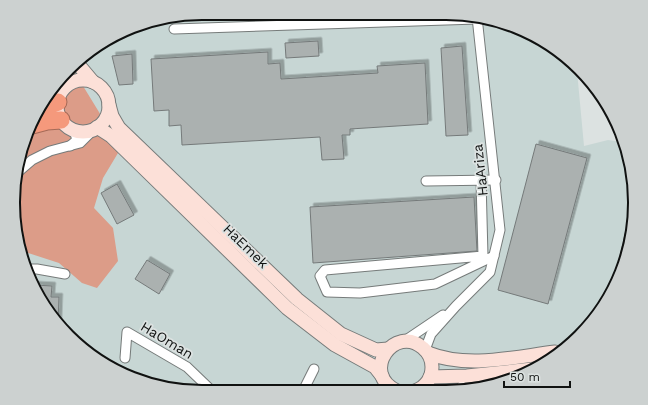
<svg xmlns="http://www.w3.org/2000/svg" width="648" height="405" font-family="'Work Sans',sans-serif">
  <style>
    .built { fill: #c7d6d4 }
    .forest { fill: #dc9c88 }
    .building { fill: #abb1b0; stroke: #757a7a; filter: url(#shadow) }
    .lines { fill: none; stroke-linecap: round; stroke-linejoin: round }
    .lane-casing { stroke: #767b7a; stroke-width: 6 }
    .street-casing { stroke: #767b7a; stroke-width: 11 }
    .secondary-casing { stroke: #767b7a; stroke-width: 15 }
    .highway-casing { stroke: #a56a57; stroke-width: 19 }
    .lane { stroke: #fff; stroke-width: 4.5 }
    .street { stroke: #fff; stroke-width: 9 }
    .secondary { stroke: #fce0d8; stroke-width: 13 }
    .highway { stroke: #f5997c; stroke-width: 17 }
    .labels { text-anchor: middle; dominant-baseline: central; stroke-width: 3.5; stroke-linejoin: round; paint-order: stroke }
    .street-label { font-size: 14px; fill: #101211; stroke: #dce2e1 }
    .rim { fill: none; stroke: #101211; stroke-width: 2 }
  </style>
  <defs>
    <filter id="shadow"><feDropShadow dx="3.5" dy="-3.5" stdDeviation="0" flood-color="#0004"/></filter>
  </defs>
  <rect width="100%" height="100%" fill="#dce2e1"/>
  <path class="built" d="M 203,13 L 470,15 L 518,27 L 561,52 L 577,71 L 584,146 L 608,140 L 621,142 L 633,178 L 628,252 L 596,318 L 530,372 L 458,392 L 178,390 L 130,377 L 87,353 L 45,308 L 20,252 L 13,202 L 23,141 L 52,87 L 97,45 L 142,23 Z"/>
  <path class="forest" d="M 72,68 L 121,148 L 103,178 L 94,208 L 113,228 L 118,261 L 97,288 L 82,283 L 59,263 L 19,250 L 13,202 L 23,141 L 52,87 Z"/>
  <g class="building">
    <path d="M 318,41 L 319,56 L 286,58 L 285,43 Z"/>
    <path d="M 462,46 L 468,135 L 446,136 L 441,48 Z"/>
    <path d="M 268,52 L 268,64 L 280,63 L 281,79 L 378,73 L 377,66 L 425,63 L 428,124 L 350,129 L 350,135 L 342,135 L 344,159 L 322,160 L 320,137 L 182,145 L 181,125 L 169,126 L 169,110 L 154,111 L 151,59 Z"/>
    <path d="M 132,54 L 133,84 L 119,85 L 112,56 Z"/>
    <path d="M 536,144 L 587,158 L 548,304 L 498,290 Z"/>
    <path d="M 117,184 L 134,215 L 117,224 L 101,193 Z"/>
    <path d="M 474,197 L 477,251 L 313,263 L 310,207 Z"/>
    <path d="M 626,230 L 630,230 L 628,252 L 619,270 L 617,269 Z"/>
    <path d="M 147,260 L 170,274 L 159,294 L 135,279 Z"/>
    <path d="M 35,285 L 52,286 L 51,297 L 59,297 L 58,322 L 45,308 Z"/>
  </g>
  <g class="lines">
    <defs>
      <path id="lane" d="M 455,392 L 465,378"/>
      <g id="street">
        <path d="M 174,29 L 477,19"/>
        <path d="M 70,146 L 77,140 L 74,130"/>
        <path d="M 18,172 L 32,160 L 50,151 L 80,143 L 93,130"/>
        <path d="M 481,180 L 483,256 L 325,270 L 320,276 L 327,292 L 360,293 L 435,284 L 494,256"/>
        <path d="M 426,181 L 496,180"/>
        <path d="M 28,269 L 37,269 L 65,274"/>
        <path d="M 403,342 L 443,315"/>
        <path d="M 425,350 L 431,334 L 456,306 L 490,272 L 500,230 L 477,17"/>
        <path d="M 125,358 L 127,332 L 187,367 L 212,391"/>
        <path d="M 303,391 L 314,369"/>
      </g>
      <g id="secondary">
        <path d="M 77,63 L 93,82"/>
        <circle cx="83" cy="106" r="26"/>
        <path d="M 109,105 L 112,116 L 119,128 L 297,299 L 341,334 L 376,350 L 388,349"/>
        <path d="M 97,127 L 111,136 L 287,308 L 335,345 L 375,367 L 382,376"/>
        <path d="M 428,353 C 468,369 514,357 555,352"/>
        <path d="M 430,377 L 467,376 L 533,369"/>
        <path d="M 397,391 C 359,373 395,323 423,348 C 429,353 432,360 432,367 C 432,379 425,387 415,391"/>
      </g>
      <g id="highway">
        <path d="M 40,109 L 58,102"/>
        <path d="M 32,125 L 47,121 L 61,120"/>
      </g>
    </defs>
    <use href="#lane" class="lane-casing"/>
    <use href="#street" class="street-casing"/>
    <use href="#secondary" class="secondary-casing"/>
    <use href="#highway" class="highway-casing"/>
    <use href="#lane" class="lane"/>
    <use href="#street" class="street"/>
    <use href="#secondary" class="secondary"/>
    <use href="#highway" class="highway"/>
  </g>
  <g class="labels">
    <g class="street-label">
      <text transform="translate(480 170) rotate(-96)">HaAriza</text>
      <text transform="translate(246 246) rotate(44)">HaEmek</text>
      <text transform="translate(167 340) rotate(31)">HaOman</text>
    </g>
  </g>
  <path d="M0 0H648V405H0ZM202 20H446A182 182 0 0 1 628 202V203A182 182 0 0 1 446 385H202A182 182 0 0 1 20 203V202A182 182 0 0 1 202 20Z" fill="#ccd1d0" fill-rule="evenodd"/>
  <path class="rim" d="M202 20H446A182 182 0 0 1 628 202V203A182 182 0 0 1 446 385H202A182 182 0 0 1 20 203V202A182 182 0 0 1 202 20Z"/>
  <path d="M504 381v6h66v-6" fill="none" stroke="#101211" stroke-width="2"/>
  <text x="510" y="381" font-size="12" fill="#101211" stroke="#dce2e1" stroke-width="3" paint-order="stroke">50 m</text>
</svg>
